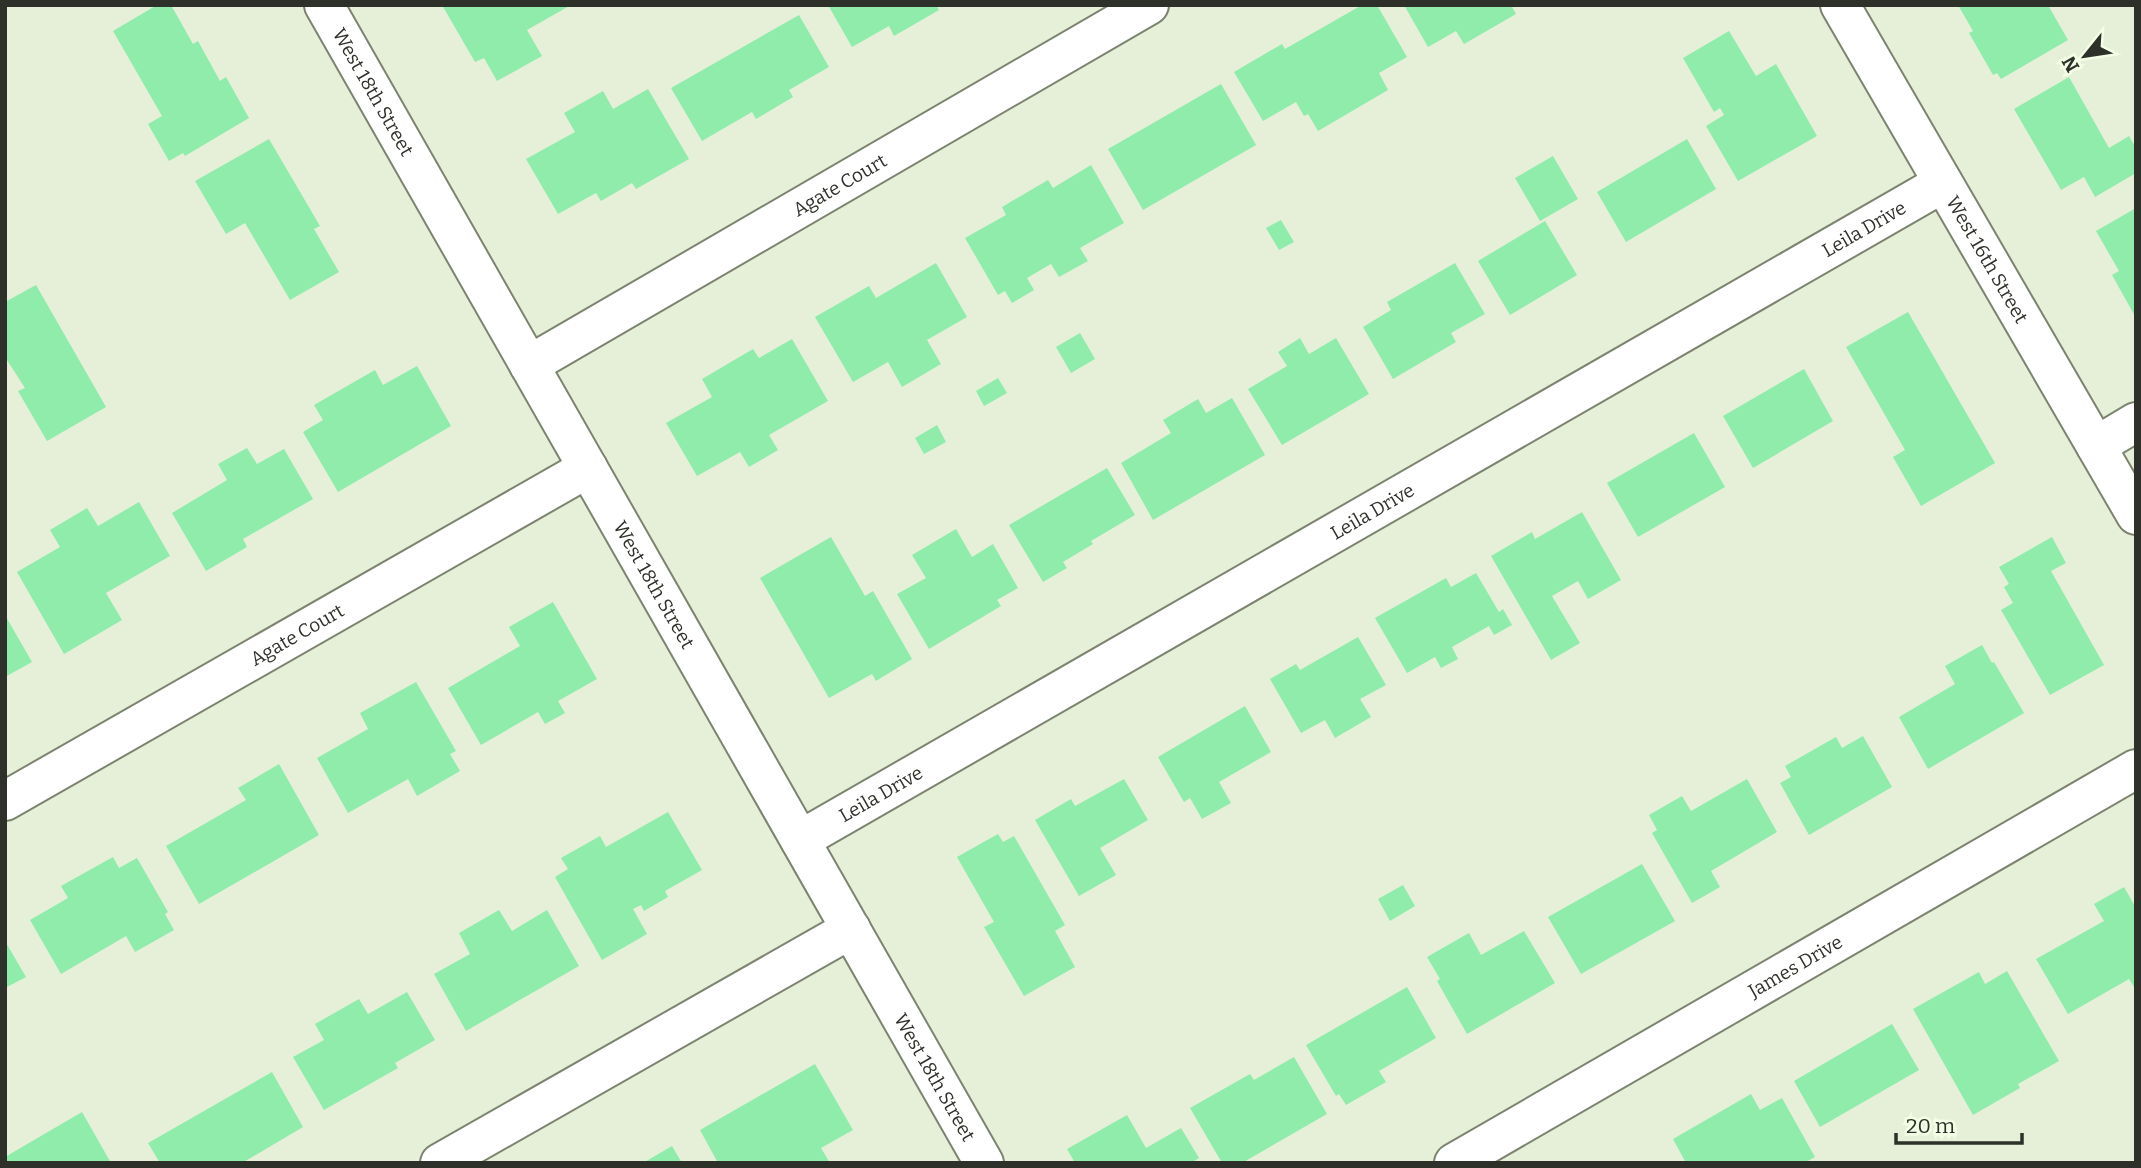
<svg xmlns="http://www.w3.org/2000/svg" width="2141" height="1168" font-family="Bitter,serif">
  <style>
    .building { fill: #8fecab }
    .lines { fill: none; stroke-linecap: round; stroke-linejoin: round }
    .minor-casing { stroke: #7c8470; stroke-width: 42 }
    .minor { stroke: #fff; stroke-width: 38 }
    .labels { text-anchor: middle; dominant-baseline: central; stroke-width: 5; stroke-linejoin: round; paint-order: stroke }
    .street-label { font-size: 19px; fill: #2e3129; stroke: #f4fde6 }
  </style>
  <rect width="100%" height="100%" fill="#e6f0d9"/>
  <g class="building">
    <path d="M 157,5 L 171,5 L 193,44 L 198,41 L 220,81 L 226,77 L 249,118 L 185,156 L 183,153 L 169,161 L 148,124 L 162,116 L 113,31 Z"/>
    <path d="M 442,5 L 571,5 L 527,30 L 542,56 L 497,81 L 484,58 L 475,62 Z"/>
    <path d="M 828,5 L 936,5 L 939,10 L 894,36 L 889,26 L 852,47 Z"/>
    <path d="M 1362,5 L 1377,5 L 1407,57 L 1379,73 L 1388,90 L 1318,131 L 1308,114 L 1304,116 L 1296,102 L 1263,121 L 1234,72 L 1282,44 L 1285,49 Z"/>
    <path d="M 1404,5 L 1511,5 L 1516,14 L 1464,44 L 1456,31 L 1428,47 Z"/>
    <path d="M 1958,5 L 2048,5 L 2068,40 L 2001,79 L 1997,73 L 1993,75 L 1969,33 L 1973,31 Z"/>
    <path d="M 799,15 L 829,67 L 789,90 L 793,97 L 756,119 L 752,112 L 702,141 L 671,88 Z"/>
    <path d="M 1729,31 L 1756,76 L 1776,64 L 1817,136 L 1738,181 L 1706,126 L 1724,115 L 1720,108 L 1714,112 L 1683,58 Z"/>
    <path d="M 2069,77 L 2109,148 L 2129,136 L 2136,148 L 2136,173 L 2095,197 L 2084,177 L 2061,190 L 2014,109 Z"/>
    <path d="M 1221,84 L 1256,145 L 1143,210 L 1108,149 Z"/>
    <path d="M 648,89 L 689,159 L 636,189 L 632,183 L 601,201 L 596,193 L 558,214 L 526,159 L 575,132 L 564,113 L 603,91 L 613,109 Z"/>
    <path d="M 269,139 L 320,226 L 314,229 L 339,272 L 290,300 L 245,223 L 226,234 L 195,181 Z"/>
    <path d="M 1687,139 L 1716,189 L 1626,242 L 1597,192 Z"/>
    <path d="M 1553,156 L 1578,199 L 1540,221 L 1515,178 Z"/>
    <path d="M 1091,165 L 1124,223 L 1080,248 L 1088,261 L 1059,277 L 1051,264 L 1027,278 L 1034,290 L 1012,303 L 1005,291 L 998,295 L 965,238 L 1006,215 L 1002,207 L 1048,180 L 1053,188 Z"/>
    <path d="M 2136,208 L 2136,318 L 2112,275 L 2119,271 L 2096,231 Z"/>
    <path d="M 1281,220 L 1294,242 L 1279,250 L 1266,228 Z"/>
    <path d="M 1545,221 L 1577,275 L 1510,315 L 1478,261 Z"/>
    <path d="M 936,263 L 967,317 L 927,340 L 941,364 L 902,387 L 888,362 L 853,382 L 815,317 L 869,286 L 876,298 Z"/>
    <path d="M 1455,263 L 1485,314 L 1451,333 L 1456,342 L 1393,379 L 1363,327 L 1391,310 L 1387,302 Z"/>
    <path d="M 36,285 L 106,407 L 47,441 L 18,391 L 25,388 L 5,357 L 5,302 Z"/>
    <path d="M 1908,312 L 1995,463 L 1921,506 L 1893,457 L 1905,450 L 1846,347 Z"/>
    <path d="M 1080,333 L 1095,359 L 1071,373 L 1056,347 Z"/>
    <path d="M 1300,338 L 1309,354 L 1336,338 L 1369,394 L 1282,445 L 1248,389 L 1287,366 L 1278,352 Z"/>
    <path d="M 792,339 L 828,401 L 769,435 L 778,450 L 749,467 L 740,452 L 697,476 L 666,423 L 712,397 L 702,379 L 753,349 L 759,358 Z"/>
    <path d="M 417,366 L 451,426 L 338,492 L 303,432 L 323,420 L 314,405 L 375,370 L 383,385 Z"/>
    <path d="M 1804,369 L 1833,421 L 1753,468 L 1723,416 Z"/>
    <path d="M 998,378 L 1007,393 L 984,406 L 976,391 Z"/>
    <path d="M 1232,398 L 1265,455 L 1153,520 L 1121,463 L 1171,433 L 1163,420 L 1198,399 L 1206,413 Z"/>
    <path d="M 937,425 L 946,442 L 924,454 L 915,438 Z"/>
    <path d="M 1694,433 L 1725,487 L 1638,537 L 1607,483 Z"/>
    <path d="M 247,448 L 257,464 L 284,449 L 313,499 L 243,539 L 247,547 L 206,571 L 172,513 L 227,480 L 218,464 Z"/>
    <path d="M 1107,468 L 1135,515 L 1091,541 L 1093,544 L 1063,562 L 1067,568 L 1043,582 L 1009,525 Z"/>
    <path d="M 139,502 L 170,556 L 106,593 L 122,620 L 64,654 L 17,572 L 60,547 L 50,530 L 87,508 L 98,526 Z"/>
    <path d="M 1582,512 L 1621,580 L 1588,599 L 1578,581 L 1552,596 L 1580,643 L 1551,660 L 1491,556 L 1532,532 L 1535,539 Z"/>
    <path d="M 956,529 L 972,557 L 993,544 L 1018,588 L 997,600 L 1001,606 L 929,649 L 897,594 L 926,578 L 912,555 Z"/>
    <path d="M 831,537 L 865,596 L 873,591 L 912,659 L 876,681 L 872,674 L 829,698 L 760,578 Z"/>
    <path d="M 2052,537 L 2066,563 L 2051,571 L 2104,665 L 2050,695 L 2001,610 L 2013,603 L 2004,587 L 2009,584 L 1999,567 Z"/>
    <path d="M 1476,573 L 1499,612 L 1503,609 L 1512,625 L 1494,635 L 1489,626 L 1452,647 L 1458,659 L 1441,668 L 1435,657 L 1407,673 L 1375,618 L 1446,578 L 1451,587 Z"/>
    <path d="M 553,602 L 597,679 L 558,701 L 565,713 L 545,724 L 538,712 L 481,745 L 448,688 L 520,646 L 509,627 Z"/>
    <path d="M 5,615 L 32,662 L 5,677 Z"/>
    <path d="M 1358,637 L 1386,685 L 1360,699 L 1371,717 L 1335,738 L 1325,720 L 1301,733 L 1270,679 L 1296,664 L 1300,670 Z"/>
    <path d="M 1982,645 L 1992,663 L 1994,662 L 2024,713 L 1928,769 L 1899,717 L 1955,684 L 1945,666 Z"/>
    <path d="M 416,682 L 456,751 L 450,754 L 460,771 L 417,796 L 408,779 L 348,813 L 317,758 L 368,729 L 360,713 Z"/>
    <path d="M 1245,706 L 1271,752 L 1219,782 L 1231,803 L 1202,819 L 1190,798 L 1184,802 L 1158,757 Z"/>
    <path d="M 1863,736 L 1892,787 L 1809,835 L 1780,783 L 1791,777 L 1785,766 L 1836,737 L 1842,748 Z"/>
    <path d="M 279,764 L 319,835 L 199,904 L 166,846 L 246,800 L 238,788 Z"/>
    <path d="M 1124,779 L 1148,820 L 1100,848 L 1116,875 L 1079,896 L 1035,820 L 1071,799 L 1075,806 Z"/>
    <path d="M 1747,779 L 1777,832 L 1711,871 L 1720,887 L 1692,903 L 1652,833 L 1657,830 L 1649,815 L 1682,796 L 1691,811 Z"/>
    <path d="M 668,812 L 702,870 L 665,891 L 668,897 L 644,911 L 641,905 L 633,909 L 647,934 L 602,960 L 555,877 L 568,869 L 561,858 L 600,836 L 606,847 Z"/>
    <path d="M 998,834 L 1003,842 L 1014,836 L 1065,925 L 1055,931 L 1075,967 L 1024,996 L 984,927 L 994,922 L 957,857 Z"/>
    <path d="M 113,857 L 119,868 L 137,858 L 168,912 L 165,914 L 174,930 L 135,952 L 126,936 L 61,974 L 30,920 L 68,898 L 61,886 Z"/>
    <path d="M 1642,864 L 1675,921 L 1581,974 L 1548,917 Z"/>
    <path d="M 1403,885 L 1415,906 L 1390,921 L 1378,899 Z"/>
    <path d="M 2124,887 L 2136,908 L 2136,990 L 2129,979 L 2068,1014 L 2036,959 L 2104,921 L 2094,904 Z"/>
    <path d="M 499,910 L 512,931 L 547,910 L 579,966 L 466,1031 L 434,974 L 470,954 L 459,933 Z"/>
    <path d="M 1524,931 L 1555,983 L 1467,1034 L 1437,981 L 1440,979 L 1427,957 L 1469,933 L 1481,955 Z"/>
    <path d="M 5,941 L 26,977 L 5,988 Z"/>
    <path d="M 2007,971 L 2059,1061 L 2018,1084 L 2020,1088 L 1973,1115 L 1913,1009 L 1979,972 L 1985,984 Z"/>
    <path d="M 1407,987 L 1436,1038 L 1379,1071 L 1386,1082 L 1346,1105 L 1339,1094 L 1336,1096 L 1306,1045 Z"/>
    <path d="M 407,992 L 435,1040 L 395,1063 L 398,1068 L 324,1110 L 293,1057 L 324,1040 L 315,1024 L 359,999 L 368,1014 Z"/>
    <path d="M 1892,1024 L 1919,1070 L 1820,1127 L 1794,1081 Z"/>
    <path d="M 1294,1057 L 1327,1114 L 1242,1163 L 1222,1163 L 1190,1108 L 1250,1074 L 1254,1080 Z"/>
    <path d="M 815,1064 L 853,1130 L 821,1148 L 830,1163 L 718,1163 L 700,1130 Z"/>
    <path d="M 272,1072 L 303,1127 L 242,1163 L 160,1163 L 148,1143 Z"/>
    <path d="M 1751,1094 L 1760,1110 L 1782,1098 L 1815,1157 L 1804,1163 L 1686,1163 L 1673,1139 Z"/>
    <path d="M 82,1112 L 111,1163 L 5,1163 L 5,1157 Z"/>
    <path d="M 1127,1115 L 1146,1148 L 1181,1128 L 1199,1158 L 1191,1163 L 1075,1163 L 1067,1149 Z"/>
    <path d="M 672,1146 L 682,1163 L 643,1163 Z"/>
  </g>
  <g class="lines">
    <defs>
      <g id="minor">
        <path id="s1" d="M 324,5 L 984,1163"/>
        <path id="s2" d="M 1840,5 L 2136,515"/>
        <path id="s3" d="M 529,365 L 1149,5"/>
        <path d="M 2096,446 L 2136,422"/>
        <path id="s4" d="M 5,801 L 588,468"/>
        <path id="s5" d="M 800,840 L 1943,183"/>
        <path d="M 440,1163 L 851,929"/>
        <path id="s6" d="M 1454,1163 L 2136,769"/>
      </g>
    </defs>
    <use href="#minor" class="minor-casing"/>
    <use href="#minor" class="minor"/>
  </g>
  <g class="labels">
    <g class="street-label">
      <text stroke="none"><textPath href="#s1" startOffset="100">West 18th Street</textPath></text>
      <text stroke="none"><textPath href="#s3" startOffset="359">Agate Court</textPath></text>
      <text stroke="none"><textPath href="#s5" startOffset="1227">Leila Drive</textPath></text>
      <text stroke="none"><textPath href="#s2" startOffset="294">West 16th Street</textPath></text>
      <text stroke="none"><textPath href="#s5" startOffset="660">Leila Drive</textPath></text>
      <text stroke="none"><textPath href="#s1" startOffset="667">West 18th Street</textPath></text>
      <text stroke="none"><textPath href="#s4" startOffset="336">Agate Court</textPath></text>
      <text stroke="none"><textPath href="#s5" startOffset="93">Leila Drive</textPath></text>
      <text stroke="none"><textPath href="#s6" startOffset="394">James Drive</textPath></text>
      <text stroke="none"><textPath href="#s1" startOffset="1234">West 18th Street</textPath></text>
    </g>
  </g>
  <rect width="2141" height="1168" fill="none" stroke="#2e3129" stroke-width="14"/>
  <g transform="translate(2085 56) rotate(240)" stroke="#f4fde6" stroke-width="5" paint-order="stroke">
  <path d="M0-5L12 26L0 18L-12 26Z" fill="#2e3129"/>
  <text y="-10" font-size="19" font-weight="bold" text-anchor="middle" fill="#2e3129">N</text>
  </g>
  <path d="M1896 1133v10h126v-10" fill="none" stroke="#2e3129" stroke-width="3.5"/>
  <text x="1906" y="1133" font-size="21" fill="#2e3129" stroke="#f4fde6" stroke-width="5" paint-order="stroke">20 m</text>
</svg>
